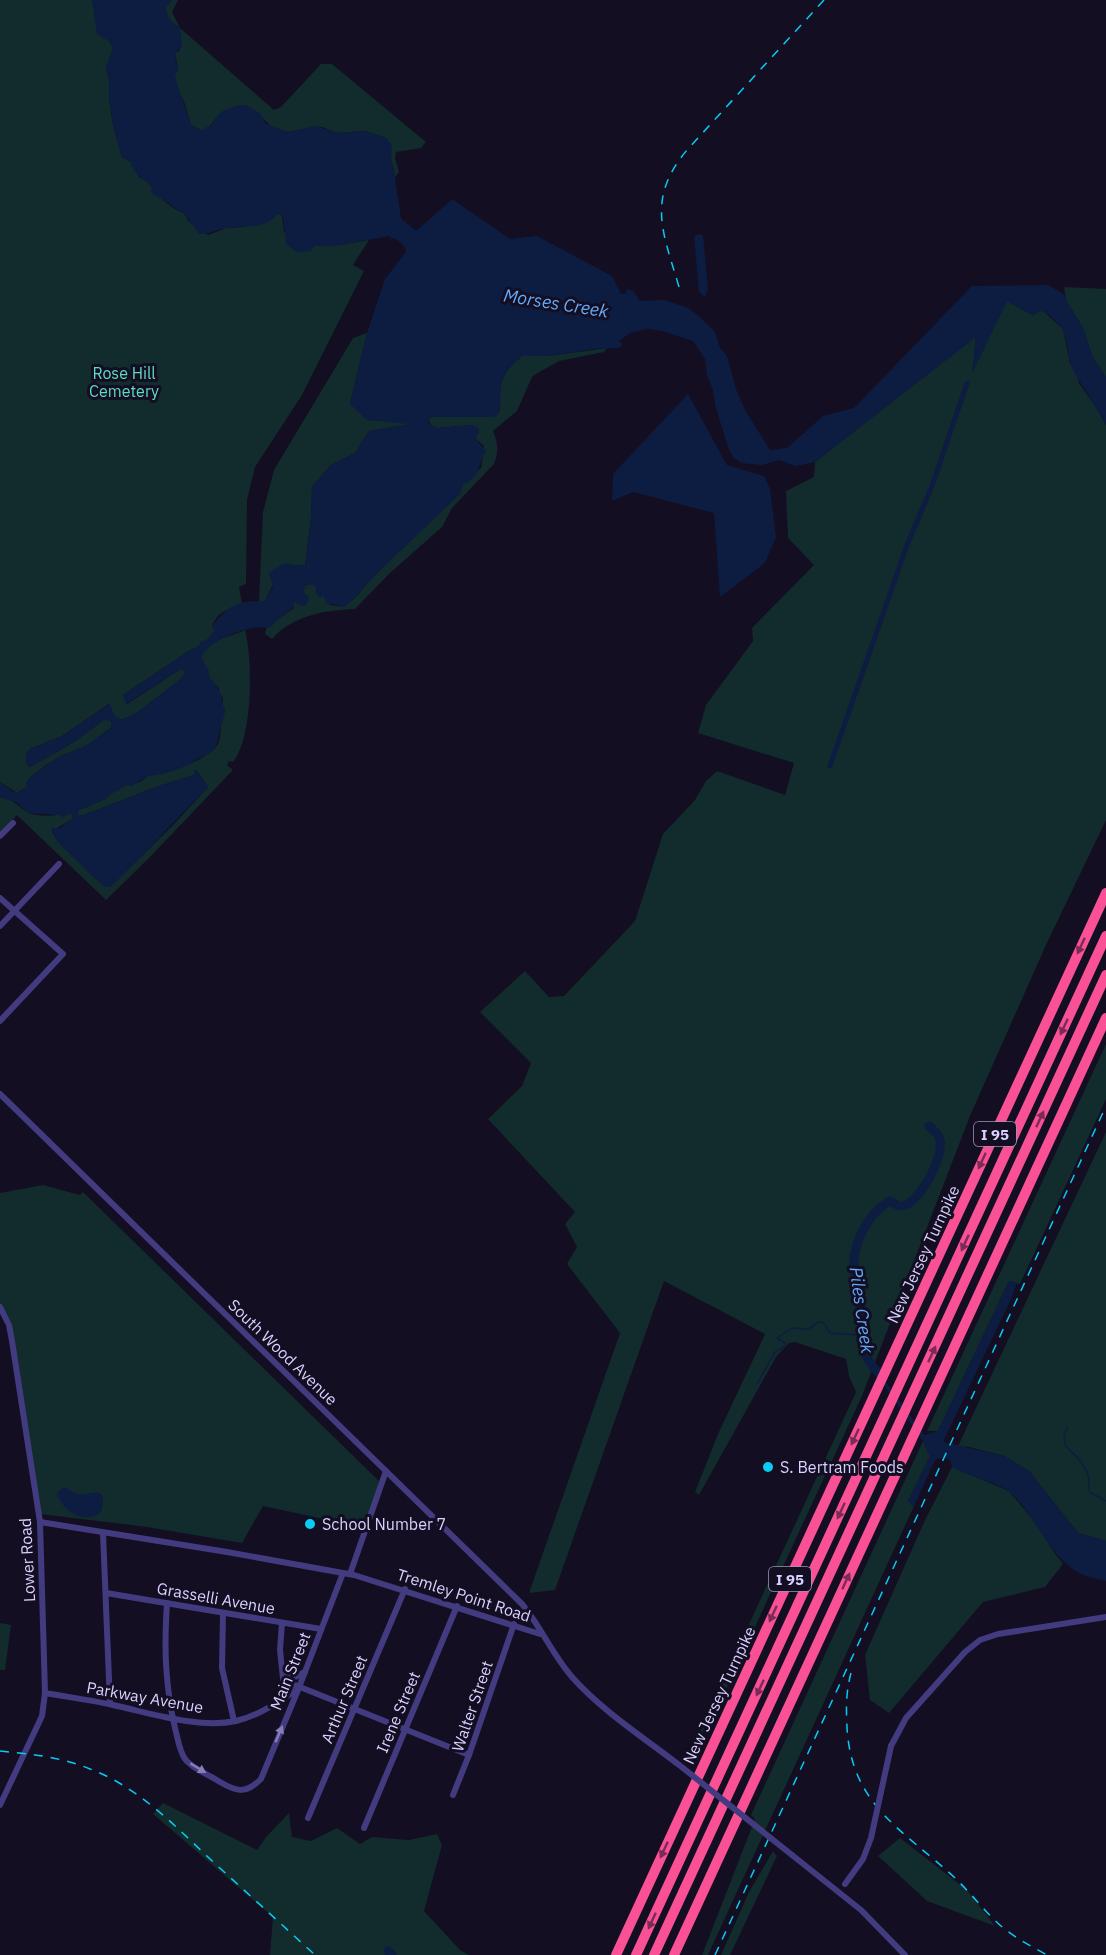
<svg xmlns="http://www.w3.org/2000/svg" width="1106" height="1955" font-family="'IBM Plex Sans',sans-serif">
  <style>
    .green { fill: #122b2c }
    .water { fill: #0d1d42 }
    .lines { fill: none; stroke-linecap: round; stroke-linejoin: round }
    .stream { stroke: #0d1d42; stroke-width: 1.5 }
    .canal { stroke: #0d1d42; stroke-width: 5 }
    .river { stroke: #0d1d42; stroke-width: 9 }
    .minor { stroke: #423b80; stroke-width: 6 }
    .motorway { stroke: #fa5096; stroke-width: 10 }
    .rail { stroke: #07ccf3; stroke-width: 1.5; stroke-dasharray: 9 8; stroke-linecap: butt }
    .minor-bridge { stroke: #423b80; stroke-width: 6 }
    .oneway { fill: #7b2c56 }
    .oneway2 { fill: #867eb9 }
    .poi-dot { fill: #07ccf3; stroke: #130e22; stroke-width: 2 }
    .labels { text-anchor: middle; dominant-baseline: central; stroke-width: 6; stroke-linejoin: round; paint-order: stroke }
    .shield { fill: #130e22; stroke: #9e96bc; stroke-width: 1.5 }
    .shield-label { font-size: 15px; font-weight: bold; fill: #d9d1fe }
    .park-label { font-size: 16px; fill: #5fdbc4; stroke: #130e22 }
    .street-label { font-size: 16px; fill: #d9d1fe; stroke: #130e22 }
    .poi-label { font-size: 16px; fill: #d9d1fe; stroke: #130e22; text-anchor: start }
    .water-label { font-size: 18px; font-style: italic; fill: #62aafa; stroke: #130e22 }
  </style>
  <rect width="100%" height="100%" fill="#130e22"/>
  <g class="green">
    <path d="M 0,0 L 92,0 L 113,49 L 106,68 L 109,80 L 109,97 L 113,125 L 122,157 L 131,162 L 139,177 C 151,181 152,189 160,197 C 167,204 176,210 185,214 L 188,221 L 208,235 L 226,228 L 242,227 L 277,214 L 282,215 L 284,232 L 314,246 L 333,246 L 369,240 L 353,265 L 364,271 L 302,395 L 255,467 L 247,500 L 246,584 L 239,587 L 242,603 C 237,604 222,612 218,616 C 215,619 214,623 212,625 L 215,630 L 208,639 L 195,649 L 192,649 L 123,695 L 127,704 L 182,668 L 185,672 L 181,679 L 138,712 L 122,720 L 114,716 L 109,704 L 62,736 L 30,749 L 26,754 L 26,764 L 30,767 L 74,742 L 105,719 L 112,721 L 111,728 C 103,732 90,745 83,747 C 61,755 42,765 26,782 L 27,787 L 17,793 L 0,782 Z"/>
    <path d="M 172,0 L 178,0 L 172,12 L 180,28 L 274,110 L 281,107 L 321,64 L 332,64 L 426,142 L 421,148 L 396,152 L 395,158 L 399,172 L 395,177 L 393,165 L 391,162 L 391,146 L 386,138 L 365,131 L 336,133 L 322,127 L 287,132 L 272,127 L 261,117 L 225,110 C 215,116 213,126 203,131 L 191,125 L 185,104 L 175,83 L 175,74 L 178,69 L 175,53 L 180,50 L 180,28 C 171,22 165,17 166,6 Z"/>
    <path d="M 1064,287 L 1106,289 L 1106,377 L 1093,358 L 1083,328 L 1066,300 Z"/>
    <path d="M 1007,301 L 1033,315 L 1042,310 L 1063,329 L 1070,363 L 1078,376 L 1079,383 L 1096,407 L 1106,425 L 1106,820 L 1046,945 L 970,1116 L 862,1396 L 691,1765 L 686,1761 L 856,1392 L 849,1376 L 846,1359 L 795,1342 L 789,1343 L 776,1357 L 699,1495 L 695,1492 L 718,1434 L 765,1334 L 664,1281 L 555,1590 L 529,1593 L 620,1333 L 567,1264 L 577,1247 L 565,1224 L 575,1212 L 488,1119 L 522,1086 L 531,1063 L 480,1012 L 525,971 L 549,997 L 564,996 L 635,921 L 663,834 L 695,800 L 706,781 L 717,771 L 785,795 L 794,763 L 698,733 L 706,705 L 753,641 L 752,628 L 814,565 L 788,538 L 786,491 L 814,477 L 815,462 L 976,336 L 973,370 Z"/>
    <path d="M 367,333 L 350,404 L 413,424 L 369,431 L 355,453 L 331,465 L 312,487 L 311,518 L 305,566 L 283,564 L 265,601 L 259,601 L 263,512 L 274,470 L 353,338 Z"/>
    <path d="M 607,348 L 604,352 L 559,361 L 536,374 L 532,377 L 517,411 L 493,431 C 498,443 499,451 494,464 L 452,508 L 442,527 L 390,573 L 355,609 C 325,610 292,616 272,639 L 265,634 L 267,627 L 269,628 L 278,619 L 294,608 L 292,605 L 303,592 L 305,586 L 310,584 L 316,586 L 316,592 L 324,596 L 330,605 L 344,607 L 359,594 L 361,590 L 379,571 L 459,494 L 463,484 L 481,468 L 484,446 L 475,438 L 479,430 L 472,425 L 438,428 L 432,426 L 428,420 L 432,417 L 493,417 L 500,410 C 498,384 502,372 522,356 L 548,356 Z"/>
    <path d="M 245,630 C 253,659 253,738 233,762 L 229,761 L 227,765 L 233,770 L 148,859 L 106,900 L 17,815 L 0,833 L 0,797 C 17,800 19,809 30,813 C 42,818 58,815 71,813 L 74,818 L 52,831 L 58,842 L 96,879 L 110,887 L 175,823 L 208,787 L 196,770 L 194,771 L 194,775 L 156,787 L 84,815 L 78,815 L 77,811 L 107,798 L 109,794 L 126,785 L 140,782 L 148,776 L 172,771 L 202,758 L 213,750 L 218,744 L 220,737 L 223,698 L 219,692 L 219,688 L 211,681 L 201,657 C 209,639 230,637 245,630 Z"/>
    <path d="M 1106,1044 L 1106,1099 L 1020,1284 L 1009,1281 L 938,1431 L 927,1431 Z"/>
    <path d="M 1106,1132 L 1106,1541 L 1078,1533 L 1029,1471 L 1004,1456 L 969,1447 L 958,1446 Z"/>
    <path d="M 43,1185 L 80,1195 L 83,1192 L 381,1483 L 366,1528 L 263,1506 L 242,1543 L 147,1527 L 40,1514 L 8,1322 L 0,1313 L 0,1193 Z"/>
    <path d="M 923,1441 L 930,1456 L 908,1501 L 914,1506 L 708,1955 L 702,1955 L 755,1819 L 751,1815 Z"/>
    <path d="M 952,1467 L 1009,1491 L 1035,1522 L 1054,1552 L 1063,1564 L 1045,1587 L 983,1602 L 889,1713 L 870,1700 L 865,1655 L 925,1520 Z"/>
    <path d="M 0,1623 L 11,1625 L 5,1670 L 0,1670 Z"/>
    <path d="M 163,1803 L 257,1850 L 266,1837 L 289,1813 L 292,1837 L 311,1841 L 337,1828 L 360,1844 L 372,1837 L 409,1840 L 437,1834 L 442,1845 L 424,1911 L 460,1950 L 469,1955 L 270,1955 L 273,1917 L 153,1814 Z"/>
    <path d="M 900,1838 L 967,1890 L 995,1926 L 927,1901 L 878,1856 Z"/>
    <path d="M 773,1851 L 777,1856 L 730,1955 L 721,1955 L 749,1892 Z"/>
  </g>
  <g class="water">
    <path d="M 92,0 L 172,0 L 166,6 C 165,17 171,22 180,28 L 182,46 L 175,53 L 176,63 L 179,66 C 178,69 176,71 175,74 C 174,79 189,116 191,125 L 203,131 L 206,127 L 210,127 C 218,112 228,106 245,105 L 260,113 L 265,123 L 287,132 L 316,126 L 336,133 L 365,131 L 386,138 L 392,146 L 391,162 L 393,165 L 401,218 L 416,231 L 452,199 L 510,239 L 537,236 L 612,276 L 621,294 L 625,294 L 627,289 L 633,291 L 640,301 L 664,300 L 688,308 L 700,317 L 715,332 L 719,346 L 727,356 L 736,389 L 745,410 L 770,450 L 787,448 L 823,416 L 854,408 L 972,286 L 1048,285 L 1065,295 L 1066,300 L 1083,328 L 1093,358 L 1106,377 L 1106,425 C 1097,407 1085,390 1075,374 C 1067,361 1069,341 1062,329 C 1058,322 1049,315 1042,310 L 1033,315 L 1007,301 L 972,373 L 976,337 L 815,462 L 796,466 L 779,460 L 762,465 L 741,463 L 734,458 L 729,450 L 715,405 L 713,390 L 707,375 L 705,359 L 693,341 L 663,331 L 647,329 L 630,333 L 619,341 L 623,344 L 619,348 L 594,349 L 548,356 L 522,356 C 495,378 503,384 499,414 L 493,417 L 432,417 L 428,420 L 429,424 L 438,428 L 472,425 L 477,427 L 479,432 L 475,438 L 486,451 C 478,462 480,480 463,484 L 460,494 L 379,571 L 361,590 L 359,594 L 344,607 L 326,603 L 324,596 L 318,597 L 315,586 L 310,584 L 305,586 L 303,592 L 309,597 L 306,606 L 299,605 L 295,602 L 293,605 L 294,607 L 278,619 L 269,628 C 251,624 209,639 201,657 L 209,671 L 208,675 C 214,684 224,692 222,705 L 225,708 C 225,715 224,716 222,722 C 215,743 222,752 194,760 L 192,764 L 163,774 L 148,776 L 132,786 L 126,785 C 121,791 111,791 107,798 L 77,811 L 78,815 L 84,815 L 156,787 L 194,775 L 194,771 L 196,770 L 208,787 L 118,880 L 110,887 L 104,887 L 58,842 L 51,828 L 60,828 L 73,818 L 71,813 L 62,817 L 59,815 L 28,813 L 16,802 L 0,797 L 0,782 L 13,792 L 20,792 L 27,787 L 26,782 C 43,765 61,755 83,747 C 91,744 103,732 111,728 L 112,722 L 105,719 L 74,742 L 30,767 L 26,764 L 26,754 L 30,749 L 62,736 L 110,704 L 114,715 L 122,720 L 138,712 L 181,679 L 185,672 L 182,668 L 126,704 L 123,695 L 192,649 L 200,646 L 200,642 L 208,639 L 215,630 L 212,626 C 228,606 239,600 265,601 L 273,587 L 269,573 L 283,564 L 305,566 L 311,518 L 312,487 L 331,465 L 355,453 L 369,431 L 409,424 L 367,420 L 350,404 L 367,333 L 385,279 L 406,252 L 405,247 L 395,238 L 391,239 L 390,236 L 333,246 L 315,246 L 310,251 L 297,252 L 286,244 L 283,216 L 277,214 C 266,230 244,225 227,228 C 217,229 209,235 199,234 C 194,225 189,223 185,214 C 173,209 165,198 154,195 L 151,191 L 152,186 C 144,178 133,175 131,162 L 122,157 L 113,125 L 109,97 L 109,80 L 106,68 L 113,49 L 109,41 L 97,34 Z"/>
    <path d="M 699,234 L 703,235 L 708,289 L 705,297 L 699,292 L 694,236 Z"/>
    <path d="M 688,394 L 727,465 L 764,476 L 770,489 L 776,537 L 765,563 L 720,597 L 714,513 L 633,492 L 612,501 L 613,474 Z"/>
    <path d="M 1009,1281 L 1017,1283 L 1011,1299 L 943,1442 L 1004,1456 L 1029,1471 L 1078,1533 L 1106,1541 L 1106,1581 C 1099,1579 1091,1578 1084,1575 C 1050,1561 1037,1517 1011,1493 C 1000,1483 967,1476 952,1467 L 950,1460 L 942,1457 L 935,1460 L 914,1506 L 908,1501 L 930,1456 L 923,1441 L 874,1371 L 875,1363 L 878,1371 L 924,1435 L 938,1431 Z"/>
    <path d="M 64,1487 C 69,1489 73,1493 78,1494 C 91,1496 109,1482 101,1512 C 85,1526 61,1510 57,1493 Z"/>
  </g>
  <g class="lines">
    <g class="stream">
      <path d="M 757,1384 L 775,1352 L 785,1346 L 785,1343 L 777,1338 L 792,1328 L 809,1329 C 821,1318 823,1320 830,1333 L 857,1335 L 859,1341 L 865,1347"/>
      <path d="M 1067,1427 L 1064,1437 L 1065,1445 C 1073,1454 1083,1461 1087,1472 C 1090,1478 1088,1486 1090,1492 L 1106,1501"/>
    </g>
    <path class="canal" d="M 830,766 L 907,545 L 932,486 L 967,383"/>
    <g class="river">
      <path d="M 881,1376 C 877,1371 872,1366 869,1361 C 861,1347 865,1326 862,1310 C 860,1297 854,1282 854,1269 C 852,1244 868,1213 890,1201 C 894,1203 898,1207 902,1206 C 920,1203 944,1157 940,1140 C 939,1134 933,1130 929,1126"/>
      <path d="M 388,1951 L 392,1955"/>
    </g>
    <g class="minor">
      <path d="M 0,836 L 13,823"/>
      <path d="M 0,898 L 63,954 L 0,1021"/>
      <path d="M 0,926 L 59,864"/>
      <path d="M 0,1094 L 522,1604 C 541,1627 552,1654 572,1677 C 603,1712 646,1739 683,1768"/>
      <path d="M 0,1307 L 9,1325 L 12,1341 L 40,1522 L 45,1693 L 42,1716 L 0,1805"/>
      <path d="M 40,1522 L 227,1552 L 354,1575 L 540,1634"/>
      <path d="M 103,1533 L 110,1704"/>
      <path d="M 350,1574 L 386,1471"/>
      <path d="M 106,1593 L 321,1629"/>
      <path d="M 167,1603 C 164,1648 165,1684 175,1728 C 178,1739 179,1750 185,1759 C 192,1769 210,1775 220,1782 C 237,1792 246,1794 261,1779 L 298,1690 L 343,1573"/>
      <path d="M 223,1613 L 222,1668 L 234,1721"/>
      <path d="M 282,1623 L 280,1650 L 285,1697"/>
      <path d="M 283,1671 L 285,1674 L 295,1677 L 305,1672"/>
      <path d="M 45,1693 C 68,1697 91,1700 113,1705 C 151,1713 198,1729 236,1721 C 258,1716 278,1702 297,1690"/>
      <path d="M 285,1697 L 290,1687 L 295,1685 L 469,1755"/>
      <path d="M 891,1746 L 906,1718 L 965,1652 L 980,1640 L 998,1634 L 1106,1617"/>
      <path d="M 453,1795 L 469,1755 L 514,1624"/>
      <path d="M 308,1818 L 405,1589"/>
      <path d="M 364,1828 L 457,1606"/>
      <path d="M 792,1855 L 861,1910 L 905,1955"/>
    </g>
    <g class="motorway">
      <path d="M 616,1955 L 1106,893"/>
      <path d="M 636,1955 L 1106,936"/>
      <path d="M 654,1955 L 1106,975"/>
      <path d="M 674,1955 L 1106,1018"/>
    </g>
    <g class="rail">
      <path d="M 679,287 C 663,232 646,199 687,150 L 824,0"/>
      <path d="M 851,1673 C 846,1691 846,1708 847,1727 C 851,1805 903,1830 954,1877 C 970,1892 984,1911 1001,1926 C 1015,1938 1031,1946 1047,1955"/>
      <path d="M 0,1751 C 31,1754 61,1757 90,1769 C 138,1787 173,1824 210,1859 C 245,1891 280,1923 315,1955"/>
      <path d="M 715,1955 L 1106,1106"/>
    </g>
    <g class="minor-bridge">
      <path d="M 683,1768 L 792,1855"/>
      <path d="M 845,1884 L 863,1859 L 871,1838 L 891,1746"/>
    </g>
  </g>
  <defs><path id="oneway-solid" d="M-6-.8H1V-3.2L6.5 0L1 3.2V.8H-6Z" transform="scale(1.5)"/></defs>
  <g class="oneway">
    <use href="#oneway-solid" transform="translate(1081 946) rotate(115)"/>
    <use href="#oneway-solid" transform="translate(1064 1027) rotate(115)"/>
    <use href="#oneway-solid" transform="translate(1040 1119) rotate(-65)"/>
    <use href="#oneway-solid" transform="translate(982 1161) rotate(115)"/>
    <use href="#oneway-solid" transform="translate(965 1243) rotate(115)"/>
    <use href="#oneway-solid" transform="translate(932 1354) rotate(-65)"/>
    <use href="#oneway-solid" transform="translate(855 1437) rotate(115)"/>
    <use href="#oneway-solid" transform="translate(841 1511) rotate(115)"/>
    <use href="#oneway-solid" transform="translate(846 1581) rotate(-65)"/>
    <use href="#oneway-solid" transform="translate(773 1614) rotate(115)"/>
    <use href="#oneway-solid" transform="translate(760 1688) rotate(115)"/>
    <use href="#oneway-solid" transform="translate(664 1850) rotate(115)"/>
    <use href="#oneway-solid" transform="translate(652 1921) rotate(115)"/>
  </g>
  <g class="oneway2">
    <use href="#oneway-solid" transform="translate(279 1734) rotate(-67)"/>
    <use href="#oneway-solid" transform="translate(198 1768) rotate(31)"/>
  </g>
  <g class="poi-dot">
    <circle cx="768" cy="1467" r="6"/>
    <circle cx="310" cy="1524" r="6"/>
  </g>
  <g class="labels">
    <g class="shield">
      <rect x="974" y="1122" width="42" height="24" rx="4.5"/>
      <rect x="769" y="1567" width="42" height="24" rx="4.5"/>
    </g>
    <g class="shield-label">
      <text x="995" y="1134">I 95</text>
      <text x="790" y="1579">I 95</text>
    </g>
    <g class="park-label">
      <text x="124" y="373">Rose Hill<tspan x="124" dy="18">Cemetery</tspan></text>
    </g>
    <g class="street-label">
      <text transform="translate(923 1254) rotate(-65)">New Jersey Turnpike</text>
      <text transform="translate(283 1352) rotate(44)">South Wood Avenue</text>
      <text transform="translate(27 1560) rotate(-93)">Lower Road</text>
      <text transform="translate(464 1595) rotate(18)">Tremley Point Road</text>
      <text transform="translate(216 1598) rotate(10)">Grasselli Avenue</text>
      <text transform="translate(290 1671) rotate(-68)">Main Street</text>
      <text transform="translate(719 1695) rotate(-65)">New Jersey Turnpike</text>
      <text transform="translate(145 1697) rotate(10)">Parkway Avenue</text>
      <text transform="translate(344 1699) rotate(-67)">Arthur Street</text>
      <text transform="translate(472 1706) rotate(-71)">Walter Street</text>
      <text transform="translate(398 1712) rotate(-67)">Irene Street</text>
    </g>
    <g class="poi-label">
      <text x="780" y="1467">S. Bertram Foods</text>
      <text x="322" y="1524">School Number 7</text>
    </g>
    <g class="water-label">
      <text transform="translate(556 303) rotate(9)">Morses Creek</text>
      <text transform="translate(862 1310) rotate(82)">Piles Creek</text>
    </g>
  </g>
</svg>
